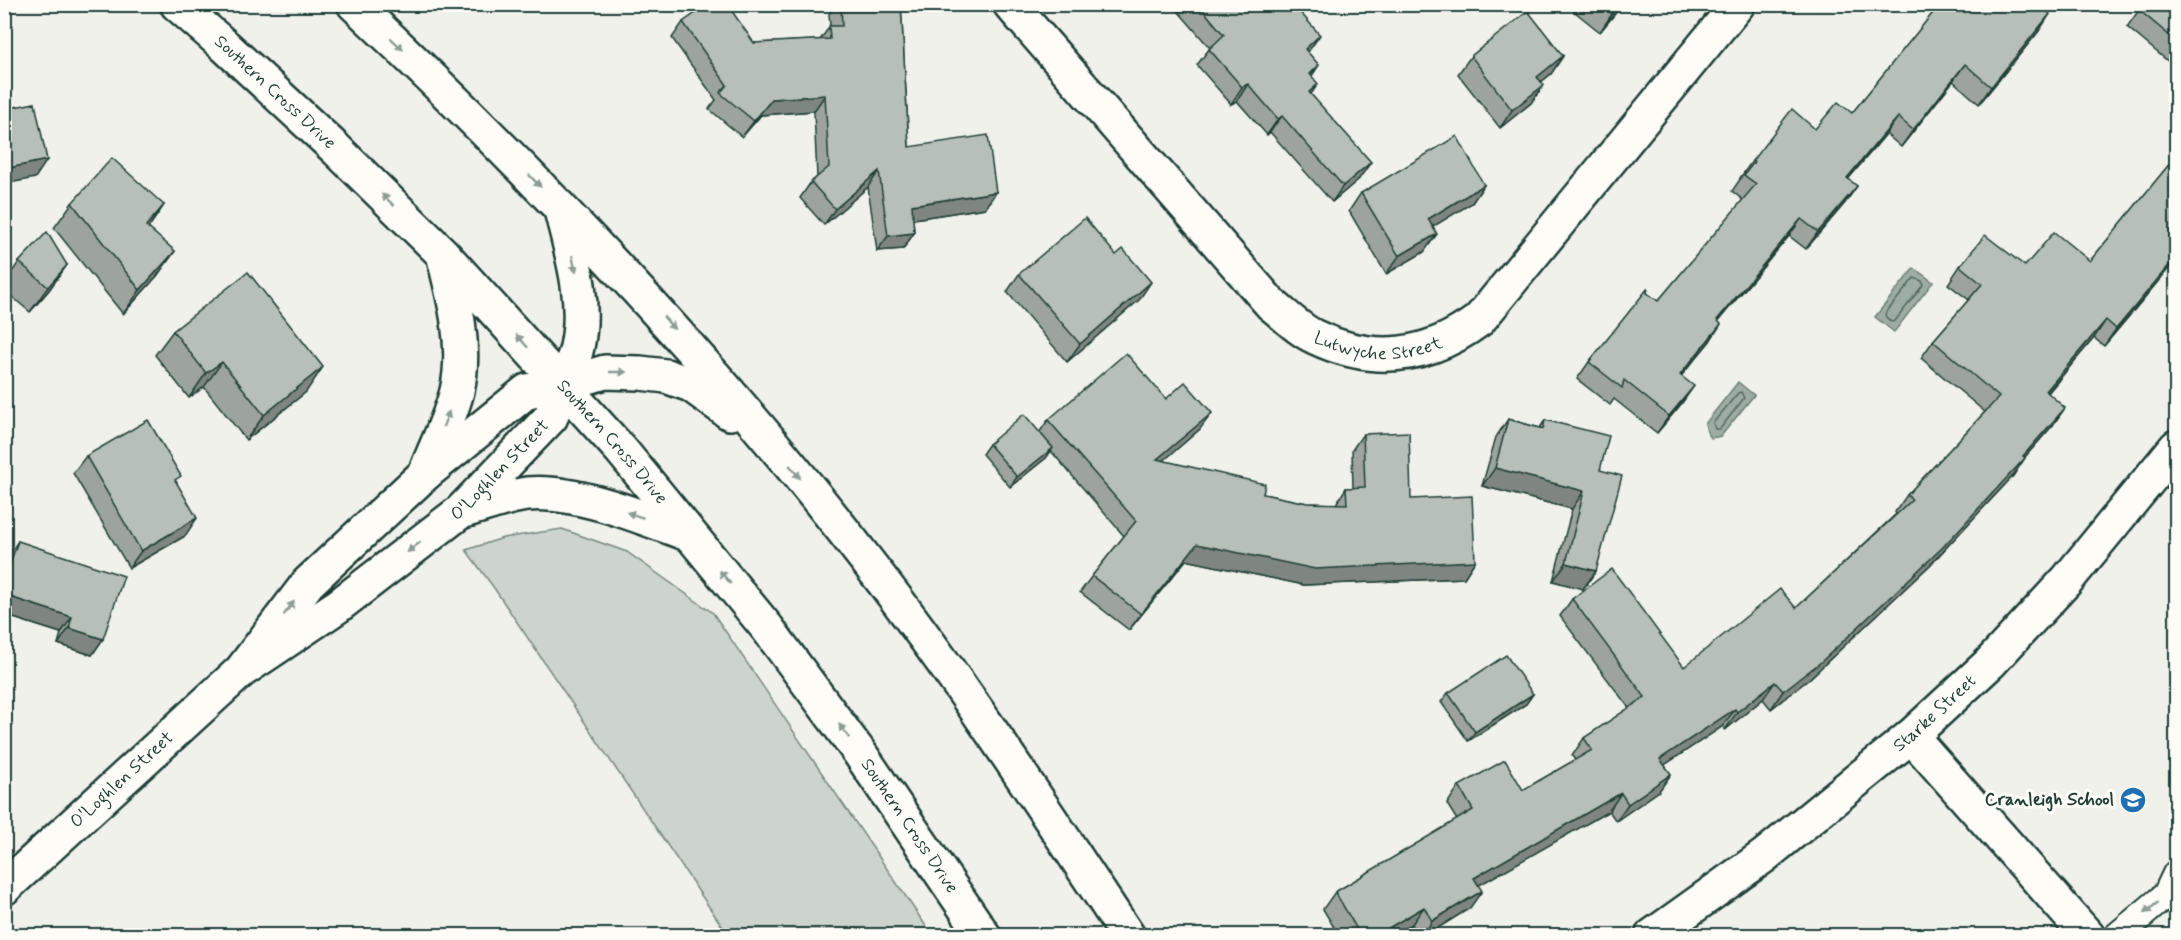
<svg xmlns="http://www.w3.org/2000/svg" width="2181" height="940" font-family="Mynerve,sans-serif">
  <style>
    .green { fill: #cdd3cd; stroke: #768880; stroke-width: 1.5 }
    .water { fill: #9faca4; stroke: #6c8077; stroke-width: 1.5 }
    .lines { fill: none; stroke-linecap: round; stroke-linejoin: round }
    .shore { stroke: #526961; stroke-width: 1.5 }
    .service-casing { stroke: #1f3d34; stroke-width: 30 }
    .minor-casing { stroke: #1f3d34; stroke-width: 38 }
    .tertiary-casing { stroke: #1f3d34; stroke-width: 38 }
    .secondary-casing { stroke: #1f3d34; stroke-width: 38 }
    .service { stroke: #fdfcf7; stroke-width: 26 }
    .minor { stroke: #fdfcf7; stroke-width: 33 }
    .tertiary { stroke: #fdfcf7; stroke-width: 33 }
    .secondary { stroke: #fdfcf7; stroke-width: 33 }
    .wall { fill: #9da49e; stroke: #1f3d34; stroke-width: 1.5 }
    .shaded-wall { fill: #7f8681; stroke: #1f3d34; stroke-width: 1.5 }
    .building { fill: #b6bfb8; stroke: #1f3d34; stroke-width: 1.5 }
    .oneway { fill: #8e9c96 }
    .labels { text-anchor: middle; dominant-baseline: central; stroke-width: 6; stroke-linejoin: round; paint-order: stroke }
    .street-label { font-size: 18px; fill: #1f3d34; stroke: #fdfcf7 }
    .poi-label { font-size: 18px; font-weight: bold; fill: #1f3d34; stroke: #fdfcf7; text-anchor: end }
  </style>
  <rect width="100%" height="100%" fill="#f0f1eb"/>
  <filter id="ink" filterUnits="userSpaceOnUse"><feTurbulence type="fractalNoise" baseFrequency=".0167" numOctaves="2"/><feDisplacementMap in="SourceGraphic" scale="12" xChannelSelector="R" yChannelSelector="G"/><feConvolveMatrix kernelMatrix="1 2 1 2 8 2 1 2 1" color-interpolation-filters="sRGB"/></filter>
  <g filter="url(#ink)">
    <path class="green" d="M 562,529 L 627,552 L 713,613 L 932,935 L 728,935 L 494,588 L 466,550 L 503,538 Z"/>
    <g class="water">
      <path d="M 1914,268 L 1933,282 L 1894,332 L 1875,317 Z"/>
      <path d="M 1738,382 L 1754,395 L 1721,436 L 1711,438 L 1707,432 L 1705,424 Z"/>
    </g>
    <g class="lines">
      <g class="shore">
        <path d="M 1914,278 L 1922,281 L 1923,285 L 1895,321 L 1891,322 L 1886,317 L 1885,314 Z"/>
        <path d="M 1741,392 L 1744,398 L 1720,429 L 1715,429 L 1713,423 L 1738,393 Z"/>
      </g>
      <defs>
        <path id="service" d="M 2117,936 L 2166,895 L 2176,874"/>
        <g id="minor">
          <path id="s1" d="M 1010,4 L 1271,304 C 1285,315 1299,330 1315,337 C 1374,365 1428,358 1479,320 L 1738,4"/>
          <path d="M 1911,736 L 2088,936"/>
        </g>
        <g id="tertiary">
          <path id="s2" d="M 4,888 L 241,671 L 338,606 L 460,512 L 551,417 L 561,385 L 527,391 L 425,474 L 308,583 L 241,671"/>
          <path id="s3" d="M 1652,936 L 1764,856 L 1911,736 L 1990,663 L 2067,580 L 2176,447"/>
        </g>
        <g id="secondary">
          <path id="s4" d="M 177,4 L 225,46 L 336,149 L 443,254 L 621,450 L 768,629 L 859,752 L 984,936"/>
          <path d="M 354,4 C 541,180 717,366 874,570 C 965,687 1046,812 1128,936"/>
          <path d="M 561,385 L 605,372 L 640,373 L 666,376 L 691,385 L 730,413"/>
          <path d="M 561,385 C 566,373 575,360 577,347 C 587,301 572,254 561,210"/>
          <path d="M 425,474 C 435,447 450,419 457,391 C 467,347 455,301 444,258"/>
          <path d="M 460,512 C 482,506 505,497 527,494 C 574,489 645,518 690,535"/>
        </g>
      </defs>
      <use href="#service" class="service-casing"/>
      <use href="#minor" class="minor-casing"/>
      <use href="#tertiary" class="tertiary-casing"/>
      <use href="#secondary" class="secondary-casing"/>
      <use href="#service" class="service"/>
      <use href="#minor" class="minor"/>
      <use href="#tertiary" class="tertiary"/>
      <use href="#secondary" class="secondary"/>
    </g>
    <g class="wall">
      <path d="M 836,4 L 901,4 L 909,147 L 996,192 L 985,208 L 913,219 L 914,233 L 903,249 L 877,251 L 868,187 L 824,225 L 800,198 L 811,182 L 817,177 L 814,111 L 761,115 L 742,137 L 709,109 L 716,100 L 672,38 L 683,22 L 754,43 L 820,40 L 830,26 L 829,14 Z"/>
      <path d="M 1172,4 L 1293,4 L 1308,52 L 1312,76 L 1311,95 L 1359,179 L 1332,202 L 1270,132 L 1267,135 L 1237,101 L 1231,104 L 1197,65 L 1210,48 Z"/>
      <path d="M 1565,4 L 1623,4 L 1600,32 Z"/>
      <path d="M 1925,4 L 2039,4 L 2039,31 L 1979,104 L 1953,81 L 1901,147 L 1886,134 L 1848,179 L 1857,186 L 1845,203 L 1806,249 L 1789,236 L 1718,321 L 1710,341 L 1681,376 L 1682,403 L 1657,433 L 1614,399 L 1610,405 L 1577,379 L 1589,362 L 1647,293 L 1658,301 L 1743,200 L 1732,191 L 1741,178 L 1740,178 L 1752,161 L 1815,129 L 1852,113 L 1934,12 Z"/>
      <path d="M 2176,4 L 2176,68 L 2127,27 L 2139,10 Z"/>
      <path d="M 1471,56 L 1563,56 L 1551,74 L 1541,82 L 1531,103 L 1500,128 L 1458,74 Z"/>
      <path d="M 2176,156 L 2176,260 L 2104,346 L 2094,338 L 2048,393 L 2053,425 L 2024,458 L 2013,476 L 1930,565 L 1809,679 L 1771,709 L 1763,699 L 1725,730 L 1723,726 L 1664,765 L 1671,774 L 1659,791 L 1616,821 L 1609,811 L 1478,885 L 1470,908 L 1425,936 L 1419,936 L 1412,924 L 1392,936 L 1339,936 L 1323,909 L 1335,892 L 1457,820 L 1447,804 L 1459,786 L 1523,790 L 1575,760 L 1572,756 L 1584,738 L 1629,708 L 1560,616 L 1572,599 L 1684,667 L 1796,608 L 1896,514 L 1895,512 L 1907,495 L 1985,412 L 1921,358 L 1933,341 L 1969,300 L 1948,284 L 1960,266 L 2025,266 L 2090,261 Z"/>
      <path d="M 1484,185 L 1472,203 L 1432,226 L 1424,252 L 1386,274 L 1349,211 L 1361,193 Z"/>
      <path d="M 72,203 L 164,205 L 148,228 L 175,251 L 157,276 L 123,314 L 54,228 Z"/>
      <path d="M 19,262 L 67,265 L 49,290 L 30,312 L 4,290 L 4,283 Z"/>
      <path d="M 1019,274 L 1139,300 L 1067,362 L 1007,292 Z"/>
      <path d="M 173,331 L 306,392 L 246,440 L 204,387 L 189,398 L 155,355 Z"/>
      <path d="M 1166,399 L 1200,429 L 1163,461 L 1263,494 L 1307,503 L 1336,504 L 1346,488 L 1353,488 L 1352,450 L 1363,434 L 1411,499 L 1475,561 L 1464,578 L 1304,585 L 1186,560 L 1129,630 L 1080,592 L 1092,576 L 1124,536 L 1051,451 L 1046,458 L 1010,487 L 982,454 L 989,444 L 1039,433 L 1048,420 Z"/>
      <path d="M 1508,419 L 1540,428 L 1545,420 L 1600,470 L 1596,571 L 1583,589 L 1553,581 L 1572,509 L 1482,486 L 1496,437 Z"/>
      <path d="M 86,456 L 177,482 L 185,536 L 129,568 L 73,473 Z"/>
      <path d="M 18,541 L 103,639 L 92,655 L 58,644 L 61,633 L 4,615 L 4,564 L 7,557 Z"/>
      <path d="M 1448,693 L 1533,694 L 1526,704 L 1468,741 L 1441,702 Z"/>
    </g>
    <g class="shaded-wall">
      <path d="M 1620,4 L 1623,4 L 1600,32 L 1612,14 Z"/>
      <path d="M 2050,14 L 2039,31 L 1979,104 L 1991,87 Z"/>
      <path d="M 1320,35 L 1308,52 L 1305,49 Z"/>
      <path d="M 1563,56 L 1551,74 L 1525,95 L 1537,77 Z"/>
      <path d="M 1965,64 L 1953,81 L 1901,147 L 1913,130 Z"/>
      <path d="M 1319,65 L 1308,82 L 1310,74 Z"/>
      <path d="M 1248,84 L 1237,101 L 1231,104 L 1242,87 Z"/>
      <path d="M 1318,84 L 1307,100 L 1309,92 Z"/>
      <path d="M 1544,85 L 1531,103 L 1500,128 L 1512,110 Z"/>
      <path d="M 825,95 L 814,111 L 761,115 L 742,137 L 754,121 L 772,99 Z"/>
      <path d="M 1282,116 L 1270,132 L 1267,135 L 1278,119 Z"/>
      <path d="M 1898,117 L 1886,134 L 1835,195 L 1847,178 Z"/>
      <path d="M 47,160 L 35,178 L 4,184 L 4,169 Z"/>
      <path d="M 1371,162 L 1359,179 L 1332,202 L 1343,186 Z"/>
      <path d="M 879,171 L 868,187 L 824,225 L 835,209 Z"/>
      <path d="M 1484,185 L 1472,203 L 1416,237 L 1428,219 Z"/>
      <path d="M 1857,186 L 1845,203 L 1806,249 L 1818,232 Z"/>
      <path d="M 996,192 L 985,208 L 901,221 L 912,205 Z"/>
      <path d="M 164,205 L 147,230 L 146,226 Z"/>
      <path d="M 1801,219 L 1789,236 L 1705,337 L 1717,320 Z"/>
      <path d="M 914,233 L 903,249 L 877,251 L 888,236 Z"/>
      <path d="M 1437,234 L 1424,252 L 1386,274 L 1399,256 Z"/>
      <path d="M 175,251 L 157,276 L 123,314 L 140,290 Z"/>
      <path d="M 2176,257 L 2176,260 L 2104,346 L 2116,329 Z"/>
      <path d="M 67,265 L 49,290 L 30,312 L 48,287 Z"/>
      <path d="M 1151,282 L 1139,300 L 1067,362 L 1080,344 Z"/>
      <path d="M 2106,320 L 2094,338 L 2034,408 L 2046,391 Z"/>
      <path d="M 1721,324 L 1710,341 L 1668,392 L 1680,375 Z"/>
      <path d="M 222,362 L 204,387 L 189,398 L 206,373 Z"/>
      <path d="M 323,367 L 306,392 L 246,440 L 264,415 Z"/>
      <path d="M 1694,386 L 1682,403 L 1657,433 L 1669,416 Z"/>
      <path d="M 2065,408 L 2053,425 L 2011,473 L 2023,456 Z"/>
      <path d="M 1212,413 L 1200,429 L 1146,476 L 1157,459 Z"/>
      <path d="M 1053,448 L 1046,458 L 1010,487 L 1017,477 Z"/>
      <path d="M 2025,458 L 2013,476 L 1930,565 L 1809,679 L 1771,709 L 1783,691 Z"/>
      <path d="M 1495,468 L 1584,491 L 1572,509 L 1482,486 Z"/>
      <path d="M 197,518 L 185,536 L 129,568 L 141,551 Z"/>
      <path d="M 1197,544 L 1475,561 L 1464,578 L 1304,585 L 1186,560 L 1129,630 L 1141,614 Z"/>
      <path d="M 1566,563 L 1596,571 L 1583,589 L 1553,581 Z"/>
      <path d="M 4,595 L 72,617 L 61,633 L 4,615 Z"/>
      <path d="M 69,628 L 103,639 L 92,655 L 58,644 Z"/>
      <path d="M 1775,682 L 1763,699 L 1725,730 L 1737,712 Z"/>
      <path d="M 1533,694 L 1526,704 L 1468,741 L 1475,732 Z"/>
      <path d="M 1735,709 L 1723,726 L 1648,776 L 1660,759 Z"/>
      <path d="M 1671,774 L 1659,791 L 1616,821 L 1628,804 Z"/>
      <path d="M 1621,793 L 1609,811 L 1462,895 L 1474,878 Z"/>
      <path d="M 1482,891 L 1470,908 L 1425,936 L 1423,936 L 1432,921 Z"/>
      <path d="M 1424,907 L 1412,924 L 1392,936 L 1375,936 Z"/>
    </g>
    <g class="building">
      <path d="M 727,4 L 754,43 L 830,39 L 829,26 L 842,26 L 841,4 L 901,4 L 909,147 L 988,135 L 996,192 L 912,205 L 914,233 L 888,236 L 879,171 L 835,209 L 811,182 L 829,167 L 825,95 L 772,99 L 754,121 L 720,93 L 727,85 L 683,22 L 707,5 Z"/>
      <path d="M 1198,4 L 1293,4 L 1320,35 L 1305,49 L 1319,65 L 1310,74 L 1318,84 L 1309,92 L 1371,162 L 1343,186 L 1282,116 L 1278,119 L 1248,84 L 1242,87 L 1209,49 L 1224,35 Z"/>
      <path d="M 1600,4 L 1620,4 L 1612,14 Z"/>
      <path d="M 1940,4 L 2039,4 L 2050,14 L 1991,87 L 1965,64 L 1913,130 L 1898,117 L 1847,178 L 1857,186 L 1818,232 L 1801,219 L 1717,320 L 1721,324 L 1680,375 L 1694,386 L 1669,416 L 1624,380 L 1622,388 L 1589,362 L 1648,288 L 1647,293 L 1658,301 L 1756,184 L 1744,175 L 1754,162 L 1752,161 L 1792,109 L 1815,129 L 1838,102 L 1852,113 Z"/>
      <path d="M 2143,4 L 2176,4 L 2176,41 L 2139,10 Z"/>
      <path d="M 1528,11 L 1563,56 L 1537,77 L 1544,85 L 1512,110 L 1471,56 Z"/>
      <path d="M 35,103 L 47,160 L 4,169 L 4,109 Z"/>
      <path d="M 1457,136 L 1484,185 L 1428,219 L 1437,234 L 1399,256 L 1361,193 Z"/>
      <path d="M 2176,156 L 2176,257 L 2116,329 L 2106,320 L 2046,391 L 2065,408 L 2023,456 L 2025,458 L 1942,548 L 1821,662 L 1783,691 L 1775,682 L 1737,712 L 1735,709 L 1660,759 L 1671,774 L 1628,804 L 1621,793 L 1474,878 L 1482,891 L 1432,921 L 1424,907 L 1375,936 L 1361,936 L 1335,892 L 1473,810 L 1459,786 L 1505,760 L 1523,790 L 1592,750 L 1584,738 L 1645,697 L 1572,599 L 1612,569 L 1684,667 L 1780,589 L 1796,608 L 1912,500 L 1907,495 L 1999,397 L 1933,341 L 1982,284 L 1960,266 L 1985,235 L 2025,266 L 2054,232 L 2090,261 Z"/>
      <path d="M 112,158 L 164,205 L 146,226 L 175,251 L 140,290 L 72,203 Z"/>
      <path d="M 1085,218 L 1116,255 L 1123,249 L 1151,282 L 1080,344 L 1019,274 Z"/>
      <path d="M 47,232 L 67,265 L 48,287 L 19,262 Z"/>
      <path d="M 248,272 L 323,367 L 264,415 L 222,362 L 206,373 L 173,331 Z"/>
      <path d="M 1126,353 L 1166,399 L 1185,382 L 1212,413 L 1157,459 L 1265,484 L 1263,494 L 1307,503 L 1347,504 L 1346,488 L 1365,487 L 1363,434 L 1409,432 L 1411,499 L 1472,496 L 1475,561 L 1315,569 L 1197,544 L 1141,614 L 1092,576 L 1136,521 L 1048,420 Z"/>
      <path d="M 1024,414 L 1053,448 L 1017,477 L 989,444 Z"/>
      <path d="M 1508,419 L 1543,429 L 1545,420 L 1609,436 L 1600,470 L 1622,476 L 1596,571 L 1566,563 L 1584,491 L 1495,468 Z"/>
      <path d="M 148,420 L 181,476 L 175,480 L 197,518 L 141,551 L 86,456 Z"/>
      <path d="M 18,541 L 124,576 L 103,639 L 69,628 L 72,617 L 4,595 L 4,581 Z"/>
      <path d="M 1506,655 L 1533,694 L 1475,732 L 1448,693 Z"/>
    </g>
    <defs><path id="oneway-solid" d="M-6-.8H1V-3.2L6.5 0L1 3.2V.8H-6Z" transform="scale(1.5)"/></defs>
    <g class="oneway">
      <use href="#oneway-solid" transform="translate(397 44) rotate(43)"/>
      <use href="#oneway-solid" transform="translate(535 181) rotate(46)"/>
      <use href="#oneway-solid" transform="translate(388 200) rotate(-136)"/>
      <use href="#oneway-solid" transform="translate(574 264) rotate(78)"/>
      <use href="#oneway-solid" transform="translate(669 323) rotate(49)"/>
      <use href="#oneway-solid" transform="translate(522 341) rotate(-132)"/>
      <use href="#oneway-solid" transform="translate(618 372)"/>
      <use href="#oneway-solid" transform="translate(446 419) rotate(-69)"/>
      <use href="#oneway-solid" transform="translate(795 472) rotate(51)"/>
      <use href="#oneway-solid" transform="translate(635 515) rotate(-162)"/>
      <use href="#oneway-solid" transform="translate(414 547) rotate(142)"/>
      <use href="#oneway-solid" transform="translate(725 577) rotate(-130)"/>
      <use href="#oneway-solid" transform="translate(289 608) rotate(-53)"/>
      <use href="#oneway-solid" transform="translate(844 731) rotate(-126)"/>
      <use href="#oneway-solid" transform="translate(2151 908) rotate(140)"/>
    </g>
  </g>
  <defs>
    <symbol id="school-disc" viewBox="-11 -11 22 22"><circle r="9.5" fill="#1f6fb2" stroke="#fdfcf7"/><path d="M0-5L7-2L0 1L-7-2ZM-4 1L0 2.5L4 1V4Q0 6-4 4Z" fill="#fff"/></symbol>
  </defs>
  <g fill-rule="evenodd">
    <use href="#school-disc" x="2118" y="785" width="30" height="30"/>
  </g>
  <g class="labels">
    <g class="street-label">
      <text stroke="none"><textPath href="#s4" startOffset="132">Southern Cross Drive</textPath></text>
      <text stroke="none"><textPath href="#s1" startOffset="518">Lutwyche Street</textPath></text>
      <text stroke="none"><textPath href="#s4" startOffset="618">Southern Cross Drive</textPath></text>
      <text stroke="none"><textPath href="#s2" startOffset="650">O'Loghlen Street</textPath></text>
      <text stroke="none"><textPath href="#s3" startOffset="360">Starke Street</textPath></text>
      <text stroke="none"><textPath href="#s2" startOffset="160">O'Loghlen Street</textPath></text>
      <text stroke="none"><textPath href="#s4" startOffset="1104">Southern Cross Drive</textPath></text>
    </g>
    <g class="poi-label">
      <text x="2114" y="800">Cranleigh School</text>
    </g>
  </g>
  <rect width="2181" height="940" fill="none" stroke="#fdfcf7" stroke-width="24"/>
  <rect x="12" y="12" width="2157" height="916" fill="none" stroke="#1f3d34" stroke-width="2" filter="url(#ink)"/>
</svg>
